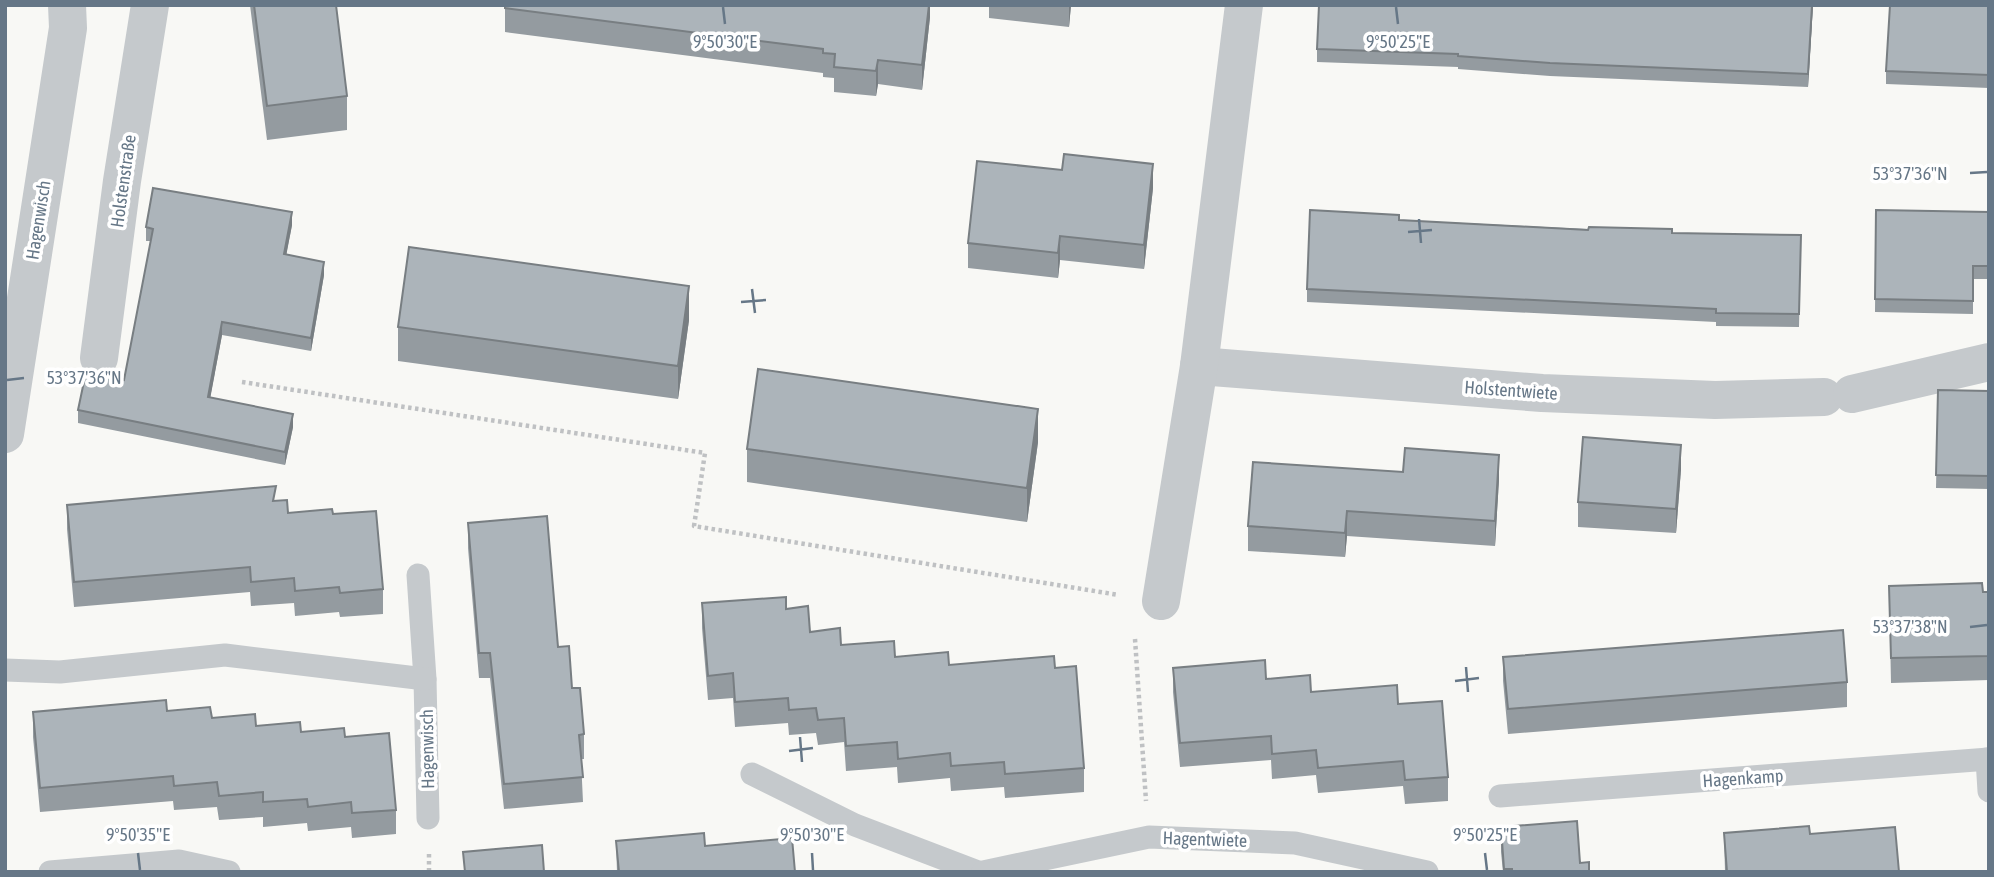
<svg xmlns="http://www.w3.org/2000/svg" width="1994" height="877" font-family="'Asap Condensed',sans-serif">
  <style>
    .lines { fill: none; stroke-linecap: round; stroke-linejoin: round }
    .path { stroke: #bfc1c3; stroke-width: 4.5; stroke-dasharray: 3.5 3.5; stroke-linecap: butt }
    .service { stroke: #c5c9cc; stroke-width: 23 }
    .minor { stroke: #c5c9cc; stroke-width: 38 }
    .wall { fill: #949ba0 }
    .shaded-wall { fill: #787e82 }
    .building { fill: #acb4ba; stroke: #787e82; stroke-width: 2 }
    .ticks { fill: none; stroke: #667787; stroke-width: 2.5 }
    .labels { text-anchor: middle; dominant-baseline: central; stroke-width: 7; stroke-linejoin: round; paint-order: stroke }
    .street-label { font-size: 18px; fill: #667787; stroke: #fff }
    .ticks-label { font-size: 18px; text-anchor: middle; fill: #667787; stroke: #fff; stroke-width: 7; stroke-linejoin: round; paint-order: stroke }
  </style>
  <rect width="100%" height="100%" fill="#f8f8f5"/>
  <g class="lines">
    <g class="path">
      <path d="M 242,382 L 705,453 L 694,526 L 1119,595"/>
      <path d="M 1135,639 L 1146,801"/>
      <path d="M 429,854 L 429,872"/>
    </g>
    <g class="service">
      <path d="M 418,575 L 425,679 L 428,818"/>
      <path d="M 5,670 L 60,672 L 225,655 L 425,679"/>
      <path d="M 1987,759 L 1989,791"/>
      <path d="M 752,774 L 855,825 L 978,872"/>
      <path d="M 1500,796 L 1989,759"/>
      <path d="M 50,872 L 179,861 L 229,872"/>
      <path d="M 983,872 L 1149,837 L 1295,843 L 1427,872"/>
    </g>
    <g class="minor">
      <path d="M 99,358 L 122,181 L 150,5"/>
      <path d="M 1199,366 L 1542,393 L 1715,400 L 1824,397"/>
      <path d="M 1852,394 L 1989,362"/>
      <path d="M 5,434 L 68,28 L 67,5"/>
      <path d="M 1161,601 L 1199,366 L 1244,5"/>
    </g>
  </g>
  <g class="wall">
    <path d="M 250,5 L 336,5 L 347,96 L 347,130 L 267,140 Z"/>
    <path d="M 505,5 L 930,5 L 930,17 L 922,90 L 878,84 L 876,96 L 834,92 L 834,78 L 823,77 L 823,73 L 505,32 Z"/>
    <path d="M 989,5 L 1071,5 L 1069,27 L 989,18 Z"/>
    <path d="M 1813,5 L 1808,87 L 1550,76 L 1458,69 L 1458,67 L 1317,62 L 1317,49 Z"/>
    <path d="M 1989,5 L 1989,88 L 1886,84 L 1886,71 Z"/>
    <path d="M 1153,188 L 1144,269 L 1060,260 L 1058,278 L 968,268 L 968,243 Z"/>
    <path d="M 1876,210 L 1989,212 L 1989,279 L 1973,279 L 1973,314 L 1875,312 Z"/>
    <path d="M 1399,220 L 1672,233 L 1801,235 L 1799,327 L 1716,326 L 1716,322 L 1307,302 L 1307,289 Z"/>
    <path d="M 292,225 L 286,255 L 324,275 L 311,351 L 222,335 L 210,398 L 293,427 L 285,465 L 78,423 L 78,410 L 124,380 L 151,241 L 146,241 L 146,227 Z"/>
    <path d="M 689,320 L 678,399 L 398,361 L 398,327 Z"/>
    <path d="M 1938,390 L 1989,391 L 1989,489 L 1936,488 Z"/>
    <path d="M 1038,442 L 1027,522 L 747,482 L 747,449 Z"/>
    <path d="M 1681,469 L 1676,533 L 1578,527 L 1578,502 Z"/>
    <path d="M 1499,479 L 1495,546 L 1347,536 L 1345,557 L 1248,551 L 1248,526 Z"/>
    <path d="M 276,501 L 288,513 L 333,514 L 383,589 L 383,614 L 340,617 L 339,612 L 295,616 L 294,603 L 251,606 L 250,592 L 74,607 L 67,529 L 67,505 Z"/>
    <path d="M 468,523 L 558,647 L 572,688 L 584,734 L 584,759 L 581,759 L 583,802 L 504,809 L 490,678 L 479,678 L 468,548 Z"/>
    <path d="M 1889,586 L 1983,592 L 1989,592 L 1989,680 L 1891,683 Z"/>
    <path d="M 702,603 L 786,609 L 810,632 L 841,645 L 895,657 L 949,665 L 1055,668 L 1084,768 L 1084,792 L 1005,798 L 1004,787 L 951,791 L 950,778 L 898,783 L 897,767 L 846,771 L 844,742 L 818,745 L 816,733 L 789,735 L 788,723 L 735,727 L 733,698 L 708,700 L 702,628 Z"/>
    <path d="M 1503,657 L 1847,682 L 1847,707 L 1508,734 L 1503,681 Z"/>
    <path d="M 1173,668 L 1266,679 L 1311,692 L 1398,704 L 1448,777 L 1448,801 L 1405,804 L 1403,786 L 1318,793 L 1316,775 L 1272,779 L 1271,760 L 1180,767 L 1173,692 Z"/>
    <path d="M 167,711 L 256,726 L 345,737 L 396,810 L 396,834 L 352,838 L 351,827 L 308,831 L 307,823 L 263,827 L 263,817 L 219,820 L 217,807 L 174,810 L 173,801 L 40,812 L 33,737 L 33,712 Z"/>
    <path d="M 1501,827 L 1580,863 L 1589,872 L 1503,872 L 1501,852 Z"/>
    <path d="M 1724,833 L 1810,834 L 1899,872 L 1725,872 Z"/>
    <path d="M 616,841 L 705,846 L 795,872 L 617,872 Z"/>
  </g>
  <g class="shaded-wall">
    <path d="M 929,5 L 930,5 L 930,17 L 922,90 L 922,65 Z"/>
    <path d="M 1069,5 L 1071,5 L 1069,27 Z"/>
    <path d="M 1812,5 L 1813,5 L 1808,87 L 1808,74 Z"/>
    <path d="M 878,60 L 878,84 L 876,96 L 876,71 Z"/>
    <path d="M 1153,164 L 1153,188 L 1144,269 L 1144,245 Z"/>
    <path d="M 292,212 L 292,225 L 284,267 L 284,254 Z"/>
    <path d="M 1060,236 L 1060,260 L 1058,278 L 1058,253 Z"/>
    <path d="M 324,262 L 324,275 L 311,351 L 311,338 Z"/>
    <path d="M 689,286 L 689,320 L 678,399 L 678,366 Z"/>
    <path d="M 222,322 L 222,335 L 208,410 L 208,397 Z"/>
    <path d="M 1038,409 L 1038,442 L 1027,522 L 1027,488 Z"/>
    <path d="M 293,414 L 293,427 L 285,465 L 285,452 Z"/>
    <path d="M 1681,445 L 1681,469 L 1676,533 L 1676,509 Z"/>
    <path d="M 1499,455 L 1499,479 L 1495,546 L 1495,521 Z"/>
    <path d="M 1347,511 L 1347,536 L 1345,557 L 1345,533 Z"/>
  </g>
  <g class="building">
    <path d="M 254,5 L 336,5 L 347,96 L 267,106 Z"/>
    <path d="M 505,5 L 929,5 L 922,65 L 878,60 L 876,71 L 834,67 L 835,54 L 823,53 L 823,49 L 505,8 Z"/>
    <path d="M 1319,5 L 1812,5 L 1808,74 L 1550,63 L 1458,56 L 1458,54 L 1317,49 Z"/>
    <path d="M 1890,5 L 1989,5 L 1989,75 L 1886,71 Z"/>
    <path d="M 1064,154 L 1153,164 L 1144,245 L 1060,236 L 1058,253 L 968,243 L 977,161 L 1062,170 Z"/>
    <path d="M 153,188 L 292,212 L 284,254 L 324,262 L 311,338 L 222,322 L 208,397 L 293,414 L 285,452 L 78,410 L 86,372 L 124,380 L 153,229 L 146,227 Z"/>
    <path d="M 1310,210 L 1399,215 L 1399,220 L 1588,230 L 1589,227 L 1672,229 L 1672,233 L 1801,235 L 1799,314 L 1716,313 L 1716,309 L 1307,289 Z"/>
    <path d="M 1876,210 L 1989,212 L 1989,266 L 1973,266 L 1973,301 L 1875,299 Z"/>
    <path d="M 409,247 L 689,286 L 678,366 L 398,327 Z"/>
    <path d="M 758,369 L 1038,409 L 1027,488 L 747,449 Z"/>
    <path d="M 1938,390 L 1989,391 L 1989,476 L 1936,475 Z"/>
    <path d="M 1583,437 L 1681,445 L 1676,509 L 1578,502 Z"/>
    <path d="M 1405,448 L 1499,455 L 1495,521 L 1347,511 L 1345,533 L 1248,526 L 1253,462 L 1403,472 Z"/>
    <path d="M 276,486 L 273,501 L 287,500 L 288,513 L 332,509 L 333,514 L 376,511 L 383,589 L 340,593 L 339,587 L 295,591 L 294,578 L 251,582 L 250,567 L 74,582 L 67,505 Z"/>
    <path d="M 547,516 L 558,647 L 569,646 L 572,688 L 580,688 L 584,734 L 579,735 L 583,777 L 504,784 L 490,653 L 479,653 L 468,523 Z"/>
    <path d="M 1982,583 L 1983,592 L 1989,592 L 1989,656 L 1891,658 L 1889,586 Z"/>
    <path d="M 786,597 L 786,609 L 808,606 L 810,632 L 840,628 L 841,645 L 894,641 L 895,657 L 948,652 L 949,665 L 1054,656 L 1055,668 L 1076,666 L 1084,768 L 1005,774 L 1004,762 L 951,766 L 950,753 L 898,759 L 897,742 L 846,746 L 844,718 L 818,720 L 816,708 L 789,710 L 788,698 L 735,702 L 733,673 L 708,676 L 702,603 Z"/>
    <path d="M 1843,630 L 1847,682 L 1508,709 L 1503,657 Z"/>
    <path d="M 1265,660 L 1266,679 L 1310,675 L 1311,692 L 1397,685 L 1398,704 L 1442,701 L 1448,777 L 1405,780 L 1403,761 L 1318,768 L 1316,750 L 1272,754 L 1271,736 L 1180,743 L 1173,668 Z"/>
    <path d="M 166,700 L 167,711 L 210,707 L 212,718 L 255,714 L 256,726 L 300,722 L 301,732 L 344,728 L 345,737 L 389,733 L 396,810 L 352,813 L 351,802 L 308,807 L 307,799 L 263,802 L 263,792 L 219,796 L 217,782 L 174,786 L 173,776 L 40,788 L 33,712 Z"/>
    <path d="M 1577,821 L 1580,863 L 1589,862 L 1589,872 L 1512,872 L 1512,869 L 1504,869 L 1501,827 Z"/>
    <path d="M 1809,826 L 1810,834 L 1895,827 L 1899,872 L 1727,872 L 1724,833 Z"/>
    <path d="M 704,833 L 705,846 L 792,838 L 795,872 L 619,872 L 616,841 Z"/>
    <path d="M 542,845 L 544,872 L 465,872 L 463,852 Z"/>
  </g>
  <path class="ticks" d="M 723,7 L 725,24M 1396,7 L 1398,24M 1970,173 L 1987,172M 1419,219 L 1421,243M 1408,232 L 1432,230M 752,289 L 755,313M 741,302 L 766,300M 7,380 L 24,378M 1970,627 L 1987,625M 1466,667 L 1468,692M 1455,681 L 1479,678M 800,737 L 802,762M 789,751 L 813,748M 138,853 L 140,870M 812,853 L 813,870M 1485,853 L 1487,870"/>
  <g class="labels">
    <g class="street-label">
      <text transform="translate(123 181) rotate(-82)">Holstenstraße</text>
      <text transform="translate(38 220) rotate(-81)">Hagenwisch</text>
      <text transform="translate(1511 390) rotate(4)">Holstentwiete</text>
      <text transform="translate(427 749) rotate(-91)">Hagenwisch</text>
      <text transform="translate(1743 778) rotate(-4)">Hagenkamp</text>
      <text transform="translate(1205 839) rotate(2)">Hagentwiete</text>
    </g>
  </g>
  <g class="ticks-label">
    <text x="725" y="48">9°50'30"E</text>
    <text x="1398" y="48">9°50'25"E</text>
    <text x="1910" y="180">53°37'36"N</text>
    <text x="84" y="384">53°37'36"N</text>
    <text x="1910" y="633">53°37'38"N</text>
    <text x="138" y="841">9°50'35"E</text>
    <text x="812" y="841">9°50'30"E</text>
    <text x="1485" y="841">9°50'25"E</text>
  </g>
  <rect width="1994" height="877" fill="none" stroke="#667787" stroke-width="14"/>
</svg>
